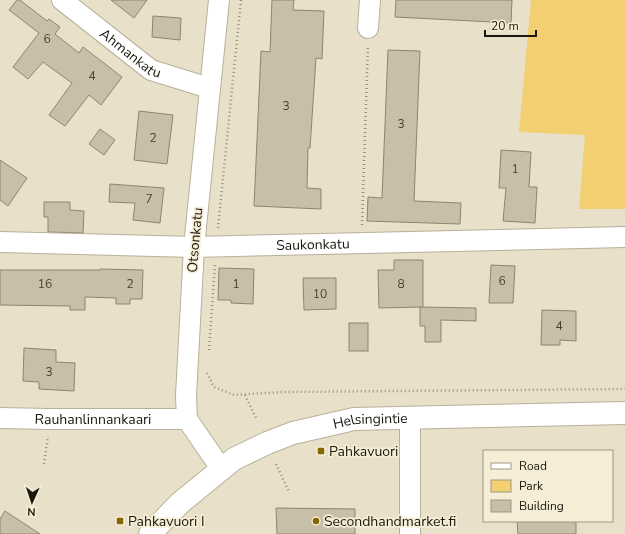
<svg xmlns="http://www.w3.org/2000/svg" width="625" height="534" font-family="'Nunito Sans',sans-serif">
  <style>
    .green { fill: #f2cf71 }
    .building { fill: #c8bfa9; stroke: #8d8570 }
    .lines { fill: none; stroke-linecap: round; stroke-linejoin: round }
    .minor-casing { stroke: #b8b09a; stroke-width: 22 }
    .major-casing { stroke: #b8b09a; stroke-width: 24 }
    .path { stroke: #948e7d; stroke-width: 2.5; stroke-dasharray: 1 3; stroke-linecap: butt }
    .minor { stroke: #fff; stroke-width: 20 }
    .major { stroke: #fff; stroke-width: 22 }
    .poi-dot { fill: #846700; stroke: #f6edd6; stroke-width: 1.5 }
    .labels { text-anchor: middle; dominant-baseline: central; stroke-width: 3.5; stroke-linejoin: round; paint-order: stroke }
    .number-label { font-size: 12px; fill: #464136 }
    .street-label { font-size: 14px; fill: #1a170f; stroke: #f6edd6 }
    .poi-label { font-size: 14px; fill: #1a170f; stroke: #f6edd6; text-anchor: start }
  </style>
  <rect width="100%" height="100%" fill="#e9e0c9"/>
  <path class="green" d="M 531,0 L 625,0 L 625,209 L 579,209 L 585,135 L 519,132 Z"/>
  <g class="building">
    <path d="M 17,0 L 20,0 L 47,21 L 49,19 L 60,27 L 55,34 L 79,53 L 83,47 L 122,77 L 101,105 L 89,95 L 65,126 L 49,115 L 72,83 L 43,62 L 28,79 L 13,67 L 39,33 L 9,10 Z"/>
    <path d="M 111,0 L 147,0 L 134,18 Z"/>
    <path d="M 272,0 L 294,0 L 293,10 L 324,11 L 322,59 L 316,58 L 310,148 L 308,148 L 307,188 L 321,189 L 321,209 L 254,206 L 261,51 L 270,52 Z"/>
    <path d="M 396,0 L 512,0 L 511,23 L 395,17 Z"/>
    <path d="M 153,16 L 181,18 L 180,40 L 152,37 Z"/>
    <path d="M 388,50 L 420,51 L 414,201 L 461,203 L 460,224 L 367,221 L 368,197 L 382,198 Z"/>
    <path d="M 139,111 L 173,115 L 167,164 L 134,160 Z"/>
    <path d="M 100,129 L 115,140 L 104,155 L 89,144 Z"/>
    <path d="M 501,150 L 531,152 L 529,187 L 537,187 L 535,223 L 503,221 L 506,188 L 499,188 Z"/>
    <path d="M 0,160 L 27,178 L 8,206 L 0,200 Z"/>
    <path d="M 110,184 L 164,188 L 160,223 L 133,220 L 135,203 L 109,202 Z"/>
    <path d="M 44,202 L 70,202 L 70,210 L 84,211 L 83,233 L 48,232 L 48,217 L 44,217 Z"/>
    <path d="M 394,260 L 423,260 L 423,307 L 379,308 L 378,270 L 394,270 Z"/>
    <path d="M 491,265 L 515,266 L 513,303 L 489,303 Z"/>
    <path d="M 219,268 L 254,269 L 253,304 L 231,303 L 231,300 L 218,300 Z"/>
    <path d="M 100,269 L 143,270 L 142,299 L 130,299 L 130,304 L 116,304 L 116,298 L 85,297 L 85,310 L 70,310 L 70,306 L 0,305 L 0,270 L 100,270 Z"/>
    <path d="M 303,278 L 336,278 L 336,309 L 304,310 Z"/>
    <path d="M 420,307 L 476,308 L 476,321 L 441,320 L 441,342 L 425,342 L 425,326 L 420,326 Z"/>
    <path d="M 542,310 L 576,311 L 576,341 L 560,340 L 560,345 L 541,345 Z"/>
    <rect x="349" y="323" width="19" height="28"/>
    <path d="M 24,348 L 56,350 L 56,362 L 75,363 L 74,391 L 39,389 L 39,382 L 23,381 Z"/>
    <path d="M 276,508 L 355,509 L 355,534 L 277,534 Z"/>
    <path d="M 5,511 L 40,534 L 0,534 L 0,519 Z"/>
    <path d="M 517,521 L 576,521 L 576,534 L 518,534 Z"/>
  </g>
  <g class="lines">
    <defs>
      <g id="minor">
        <path id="s1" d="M 62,0 L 151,70 L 209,88"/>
        <path d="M 219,0 L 194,247 L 186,396 L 187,419 L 222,470"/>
        <path d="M 368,28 L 370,0"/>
        <path id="s2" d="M 0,242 L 194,247 L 625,237"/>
        <path d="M 410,417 L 410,534"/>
        <path id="s3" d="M 0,418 L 49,419 L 187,419"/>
      </g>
      <g id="major">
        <path id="s4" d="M 150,534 L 180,503 L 234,459 L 267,443 L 293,433 L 354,419 L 625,413"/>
      </g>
    </defs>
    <use href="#minor" class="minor-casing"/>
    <use href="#major" class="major-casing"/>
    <g class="path">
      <path d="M 362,225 L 368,46"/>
      <path d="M 218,228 L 241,0"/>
      <path d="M 209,350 L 215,265"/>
      <path d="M 207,373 L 214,387 L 234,395 L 283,392 L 625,389"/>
      <path d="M 245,395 L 256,418"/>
      <path d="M 44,464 L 48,436"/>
      <path d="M 276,464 L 289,492"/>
    </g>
    <use href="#minor" class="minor"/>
    <use href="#major" class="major"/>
  </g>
  <g class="poi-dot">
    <rect x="317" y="447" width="8" height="8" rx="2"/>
    <rect x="116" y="517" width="8" height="8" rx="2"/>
    <circle cx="316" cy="521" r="4"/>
  </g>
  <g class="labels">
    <g class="number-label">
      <text x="47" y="39">6</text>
      <text x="92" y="76">4</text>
      <text x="286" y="106">3</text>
      <text x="401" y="124">3</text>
      <text x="153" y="138">2</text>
      <text x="515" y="169">1</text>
      <text x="149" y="199">7</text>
      <text x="502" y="281">6</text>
      <text x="45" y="284">16</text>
      <text x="130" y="284">2</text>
      <text x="236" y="284">1</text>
      <text x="401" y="284">8</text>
      <text x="320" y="294">10</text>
      <text x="559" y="326">4</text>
      <text x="49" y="372">3</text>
    </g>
    <g class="street-label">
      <text stroke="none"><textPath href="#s1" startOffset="87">Ahmankatu</textPath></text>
      <text transform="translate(195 240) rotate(-85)">Otsonkatu</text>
      <text stroke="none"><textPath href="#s2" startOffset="313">Saukonkatu</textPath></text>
      <text stroke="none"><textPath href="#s3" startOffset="93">Rauhanlinnankaari</textPath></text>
      <text stroke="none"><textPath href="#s4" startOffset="256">Helsingintie</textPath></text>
    </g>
    <g class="poi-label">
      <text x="329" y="451">Pahkavuori</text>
      <text x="128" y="521">Pahkavuori I</text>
      <text x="324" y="521">Secondhandmarket.fi</text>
    </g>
  </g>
  <rect x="483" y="450" width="130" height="72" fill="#f6edd6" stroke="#9e9786"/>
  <rect x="491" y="463" width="20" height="6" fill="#ffffff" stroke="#9e9786"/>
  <text x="519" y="470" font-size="12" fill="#1a170f">Road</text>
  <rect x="491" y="480" width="20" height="12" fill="#f2cf71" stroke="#9e9786"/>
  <text x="519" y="490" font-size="12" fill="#1a170f">Park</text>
  <rect x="491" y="500" width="20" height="12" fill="#c8bfa9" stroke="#9e9786"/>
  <text x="519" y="510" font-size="12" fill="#1a170f">Building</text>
  <g transform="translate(32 502) rotate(183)" stroke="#f6edd6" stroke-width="3" paint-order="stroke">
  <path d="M0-3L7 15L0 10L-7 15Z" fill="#1a170f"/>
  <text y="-6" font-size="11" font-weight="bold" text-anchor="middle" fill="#1a170f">N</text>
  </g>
  <path d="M485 30v6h51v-6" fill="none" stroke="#1a170f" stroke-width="2"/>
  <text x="491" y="30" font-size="12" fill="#1a170f" stroke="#f6edd6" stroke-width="3" paint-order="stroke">20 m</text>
</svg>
